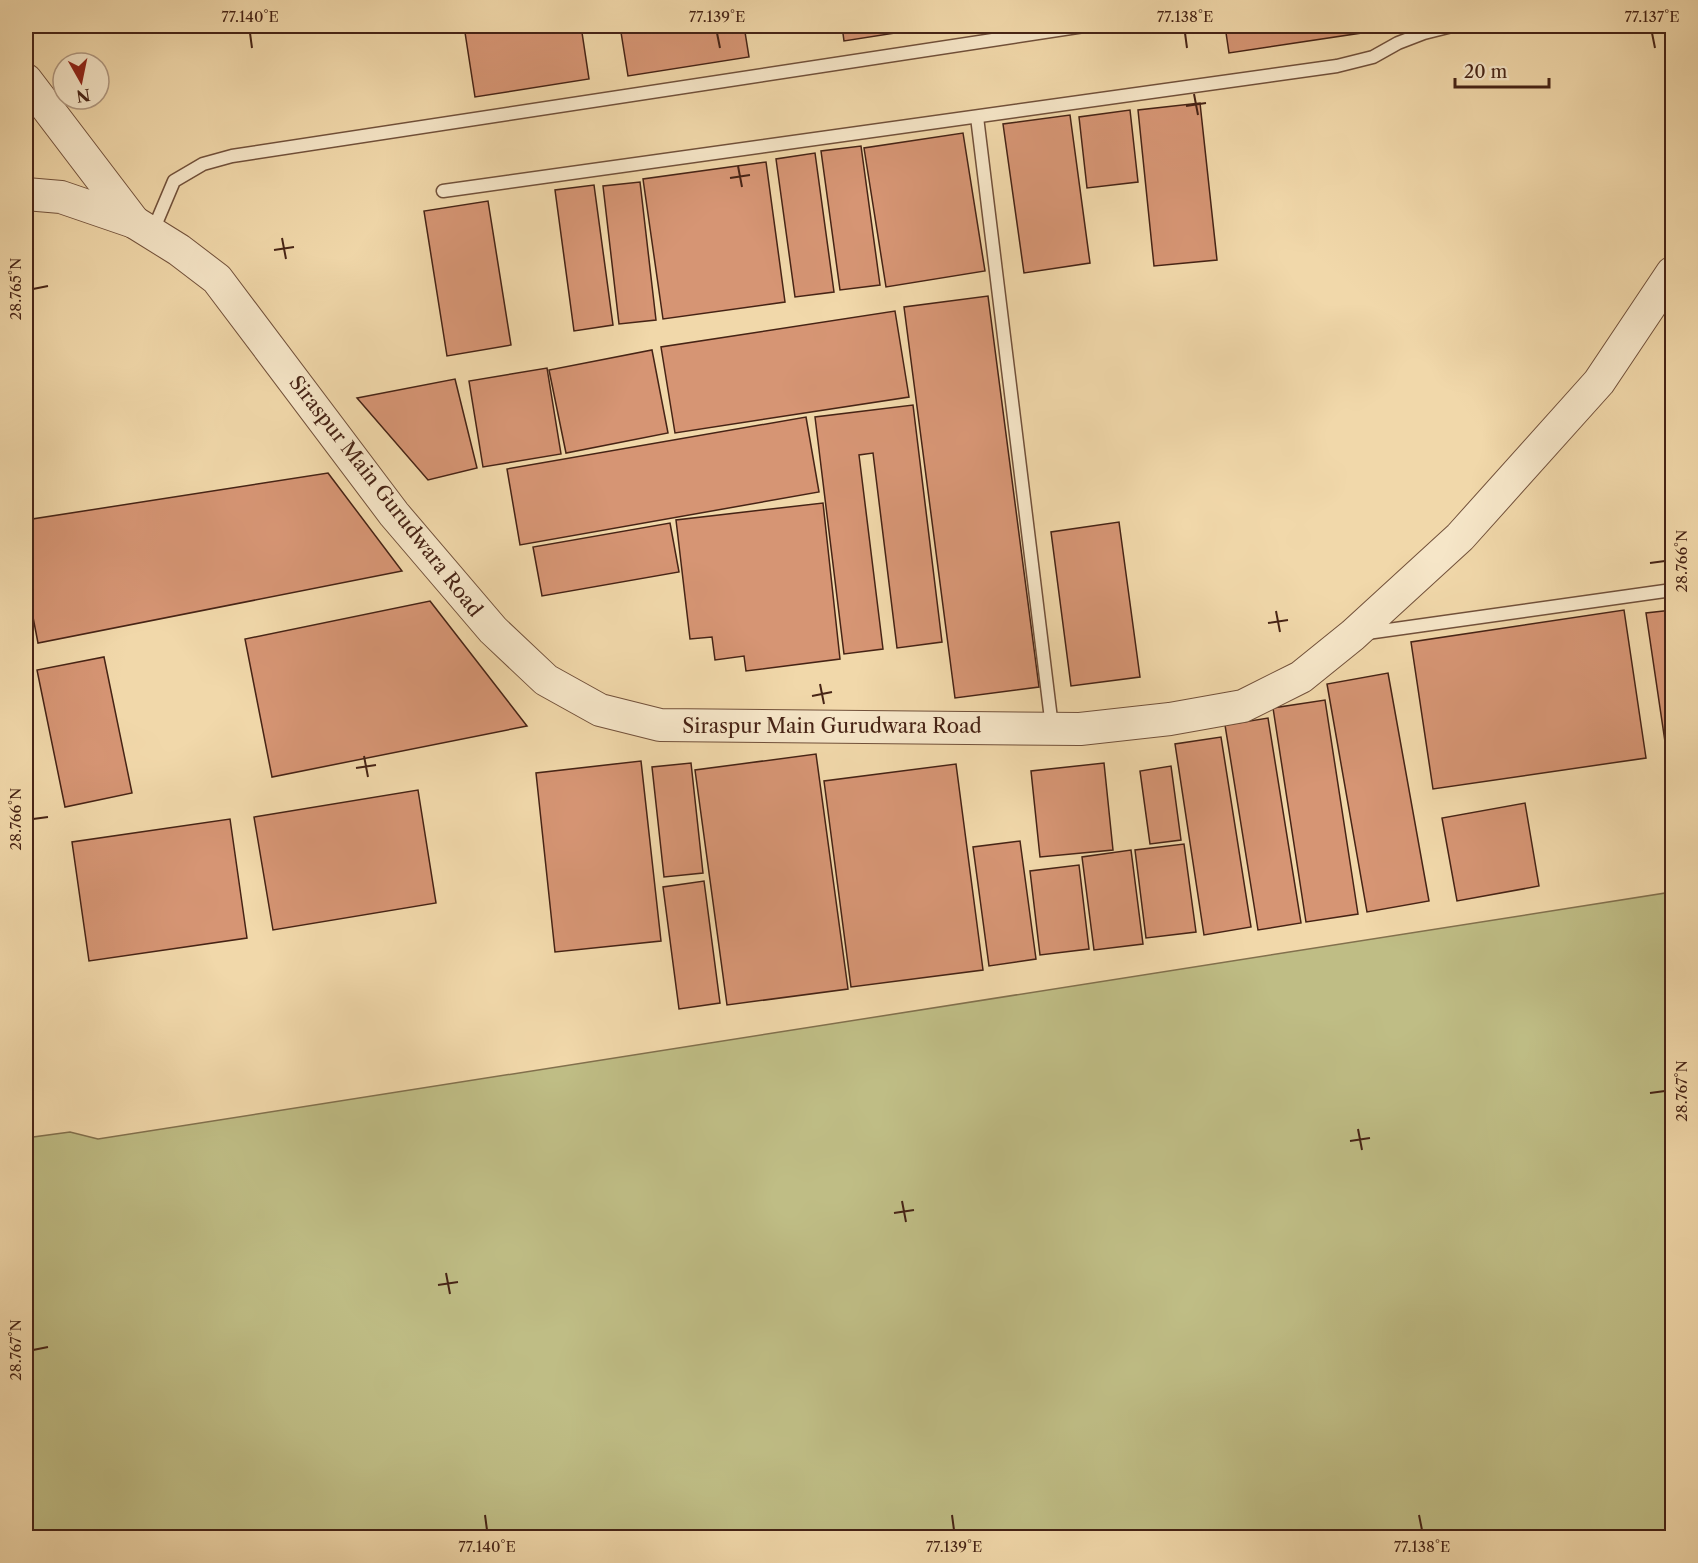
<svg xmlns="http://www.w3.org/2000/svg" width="1698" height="1563" font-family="'Libre Caslon Text',serif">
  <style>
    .green { fill: #bfbd85; stroke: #82704d; stroke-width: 1.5 }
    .building { fill: #d69574; stroke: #462315; stroke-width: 1.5 }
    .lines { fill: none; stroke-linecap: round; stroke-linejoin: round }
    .service-casing { stroke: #71503a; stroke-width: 15 }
    .tertiary-casing { stroke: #71503a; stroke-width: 34 }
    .service { stroke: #f6e6c8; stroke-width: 12 }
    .tertiary { stroke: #f6e6c8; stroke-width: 32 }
    .ticks { fill: none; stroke: #462315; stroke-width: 2 }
    .labels { text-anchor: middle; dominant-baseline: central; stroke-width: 4.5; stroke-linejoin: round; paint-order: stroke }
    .street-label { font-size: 20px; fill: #462315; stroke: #f6e6c8 }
    .neatline { fill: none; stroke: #462315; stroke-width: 2 }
    .ticks-label { font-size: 15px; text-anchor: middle; fill: #462315 }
  </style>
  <rect width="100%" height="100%" fill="#f1d8aa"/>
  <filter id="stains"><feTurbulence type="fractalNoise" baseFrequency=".00333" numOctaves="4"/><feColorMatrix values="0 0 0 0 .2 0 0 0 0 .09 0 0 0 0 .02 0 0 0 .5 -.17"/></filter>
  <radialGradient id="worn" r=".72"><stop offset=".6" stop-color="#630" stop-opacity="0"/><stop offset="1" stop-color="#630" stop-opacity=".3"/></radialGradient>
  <path class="green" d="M 1672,892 L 1672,1537 L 26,1537 L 26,1138 L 70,1132 L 98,1139 Z"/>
  <g class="building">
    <path d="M 464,26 L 581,26 L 589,79 L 475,97 Z"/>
    <path d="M 620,26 L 744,26 L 749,57 L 628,76 Z"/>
    <path d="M 842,26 L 940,26 L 844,41 Z"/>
    <path d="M 1225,26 L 1367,26 L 1368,32 L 1229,53 Z"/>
    <path d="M 1200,103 L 1217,260 L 1154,266 L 1138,110 Z"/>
    <path d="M 1130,110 L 1138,182 L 1087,188 L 1079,117 Z"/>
    <path d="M 1070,115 L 1090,263 L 1024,273 L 1003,124 Z"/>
    <path d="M 963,133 L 985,271 L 886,287 L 864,148 Z"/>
    <path d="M 861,146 L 880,285 L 840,290 L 821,151 Z"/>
    <path d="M 815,153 L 834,292 L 795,297 L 776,159 Z"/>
    <path d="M 766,162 L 785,302 L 663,319 L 643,179 Z"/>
    <path d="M 640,182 L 656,320 L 619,324 L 603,186 Z"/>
    <path d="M 594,185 L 613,325 L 574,331 L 555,190 Z"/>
    <path d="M 488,201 L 511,345 L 447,356 L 424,211 Z"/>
    <path d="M 988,296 L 1039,687 L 955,698 L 904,307 Z"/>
    <path d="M 895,311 L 909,397 L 675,433 L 661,347 Z"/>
    <path d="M 652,350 L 668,433 L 566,453 L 549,370 Z"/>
    <path d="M 547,368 L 561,454 L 483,467 L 469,381 Z"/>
    <path d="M 455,379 L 477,468 L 428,480 L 357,398 Z"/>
    <path d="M 913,405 L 942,642 L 897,648 L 873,453 L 859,455 L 883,649 L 844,654 L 815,417 Z"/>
    <path d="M 806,417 L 819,492 L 520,545 L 507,469 Z"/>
    <path d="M 328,473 L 402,571 L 38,643 L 26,581 L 26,520 Z"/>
    <path d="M 823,503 L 840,659 L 746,671 L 744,656 L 715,660 L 712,637 L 690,639 L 676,520 Z"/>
    <path d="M 1119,522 L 1140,677 L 1071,686 L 1051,532 Z"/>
    <path d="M 670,523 L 679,572 L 542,596 L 533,547 Z"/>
    <path d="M 430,601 L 527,726 L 272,777 L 245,639 Z"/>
    <path d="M 1624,610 L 1646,758 L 1433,789 L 1411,642 Z"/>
    <path d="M 1672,610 L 1672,789 L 1646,613 Z"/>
    <path d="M 104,657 L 132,793 L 65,807 L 37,670 Z"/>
    <path d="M 1388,673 L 1429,901 L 1367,912 L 1327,684 Z"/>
    <path d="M 1325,700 L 1358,914 L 1306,922 L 1273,708 Z"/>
    <path d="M 1268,718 L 1301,923 L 1258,930 L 1225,725 Z"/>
    <path d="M 1221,737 L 1251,927 L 1204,935 L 1175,744 Z"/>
    <path d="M 816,754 L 848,989 L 727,1005 L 695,770 Z"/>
    <path d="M 641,761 L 661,941 L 555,952 L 536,773 Z"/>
    <path d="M 691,763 L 703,873 L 664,877 L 652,767 Z"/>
    <path d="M 1104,763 L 1113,850 L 1040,857 L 1031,771 Z"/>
    <path d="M 956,764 L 983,970 L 851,987 L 824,781 Z"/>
    <path d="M 1171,766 L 1181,840 L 1150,844 L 1140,771 Z"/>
    <path d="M 418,790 L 436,903 L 273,930 L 254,817 Z"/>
    <path d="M 1525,803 L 1539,886 L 1457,901 L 1442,818 Z"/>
    <path d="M 230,819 L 247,938 L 89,961 L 72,842 Z"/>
    <path d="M 1020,841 L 1036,959 L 989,966 L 973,847 Z"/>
    <path d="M 1184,844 L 1196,932 L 1146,938 L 1135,850 Z"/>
    <path d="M 1131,850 L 1143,944 L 1094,950 L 1082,857 Z"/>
    <path d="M 1079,865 L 1089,949 L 1040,955 L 1030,871 Z"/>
    <path d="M 704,881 L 720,1003 L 679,1009 L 663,887 Z"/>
  </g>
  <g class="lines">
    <defs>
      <g id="service">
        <path d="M 977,117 L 1052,727"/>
        <path d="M 443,191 L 1337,66 L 1373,57 L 1398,43 L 1424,33 L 1452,26"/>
        <path d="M 152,233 L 174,181 L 203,164 L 232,156 L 1084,26"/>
        <path d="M 1367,633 L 1672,590"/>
      </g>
      <g id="tertiary">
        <path d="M 26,80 L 134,222"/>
        <path d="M 26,194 L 61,197 L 134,222 L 179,250 L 217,279 L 394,514 L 493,630 L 546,680 L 600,710 L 660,725 L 1080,729 L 1170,719 L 1243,706 L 1301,677 L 1353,635 L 1460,537 L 1599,382 L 1672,273"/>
      </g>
    </defs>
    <use href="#service" class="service-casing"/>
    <use href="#tertiary" class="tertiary-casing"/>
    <use href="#service" class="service"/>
    <use href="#tertiary" class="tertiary"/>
  </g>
  <path class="ticks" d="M 250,33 L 252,48M 717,33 L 720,48M 1185,33 L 1187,48M 1652,33 L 1655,48M 1194,94 L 1198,115M 1186,106 L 1206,103M 738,166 L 742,187M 730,178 L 750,175M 282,238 L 286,259M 274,250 L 294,247M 33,289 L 48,286M 1650,563 L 1665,561M 1276,611 L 1280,632M 1268,623 L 1288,620M 820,684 L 824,704M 812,696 L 832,692M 364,756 L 368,777M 356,768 L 376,765M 33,819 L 48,817M 1650,1093 L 1665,1091M 1358,1129 L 1362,1150M 1350,1141 L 1370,1138M 902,1201 L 906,1222M 894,1213 L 914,1210M 446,1273 L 450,1294M 438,1285 L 458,1282M 33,1350 L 48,1347M 485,1515 L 487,1530M 952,1515 L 954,1530M 1419,1515 L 1422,1530"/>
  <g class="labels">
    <g class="street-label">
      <text transform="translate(386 496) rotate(52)">Siraspur Main Gurudwara Road</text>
      <text x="832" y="726">Siraspur Main Gurudwara Road</text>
    </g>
  </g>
  <rect width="1698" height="1563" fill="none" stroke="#f1d8aa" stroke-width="66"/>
  <g transform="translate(81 81) rotate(171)"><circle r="28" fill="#f6e6c8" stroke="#b09880" stroke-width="1.5"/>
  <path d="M0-4.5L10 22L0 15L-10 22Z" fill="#8f2418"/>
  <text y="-9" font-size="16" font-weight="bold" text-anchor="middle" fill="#462315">N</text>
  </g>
  <path d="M1455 78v9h94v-9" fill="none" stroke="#462315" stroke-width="3"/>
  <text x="1464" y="78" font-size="18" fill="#462315" stroke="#f6e6c8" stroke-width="4.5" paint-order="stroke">20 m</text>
  <rect x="33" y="33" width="1632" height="1497" class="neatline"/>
  <g class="ticks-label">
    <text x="250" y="22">77.140°E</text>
    <text x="717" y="22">77.139°E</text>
    <text x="1185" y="22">77.138°E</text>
    <text x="1652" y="22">77.137°E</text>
    <text transform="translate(16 289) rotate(-90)" y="5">28.765°N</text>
    <text transform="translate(1682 561) rotate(-90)" y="5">28.766°N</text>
    <text transform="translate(16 819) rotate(-90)" y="5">28.766°N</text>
    <text transform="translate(1682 1091) rotate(-90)" y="5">28.767°N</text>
    <text transform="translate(16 1350) rotate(-90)" y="5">28.767°N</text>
    <text x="487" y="1552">77.140°E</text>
    <text x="954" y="1552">77.139°E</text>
    <text x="1422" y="1552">77.138°E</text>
  </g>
  <rect width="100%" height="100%" filter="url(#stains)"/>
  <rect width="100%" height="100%" fill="url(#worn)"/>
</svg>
